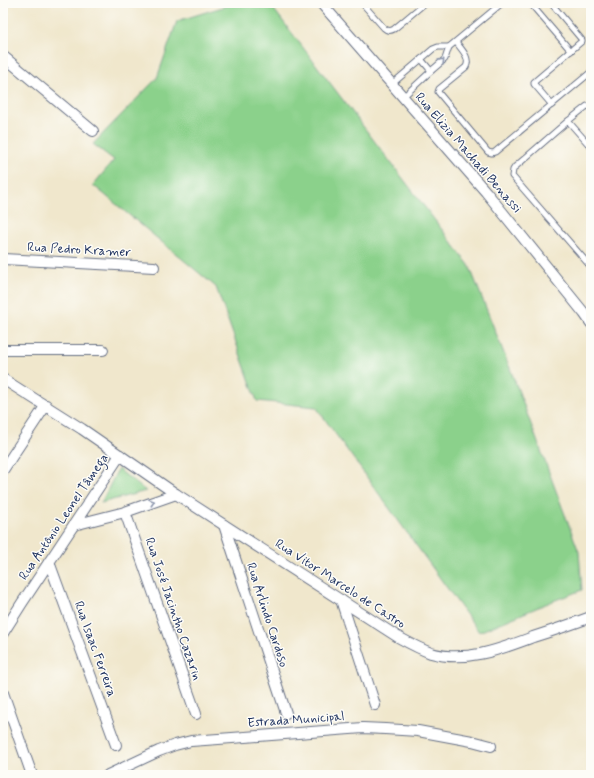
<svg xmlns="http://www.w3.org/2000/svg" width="594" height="778" font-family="Mynerve,sans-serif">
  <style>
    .green { fill: #8bd18b; stroke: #538074 }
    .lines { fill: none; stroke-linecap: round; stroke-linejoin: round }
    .service-casing { stroke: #666f84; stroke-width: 7 }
    .minor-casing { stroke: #666f84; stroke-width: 12 }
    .service { stroke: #fff; stroke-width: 5 }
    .minor { stroke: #fff; stroke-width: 10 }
    .oneway { stroke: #8d97ae }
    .labels { text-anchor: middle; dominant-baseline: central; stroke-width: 3; stroke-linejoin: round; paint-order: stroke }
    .street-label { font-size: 13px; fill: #1b2f5e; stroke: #fdfcf7 }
  </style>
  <rect width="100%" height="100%" fill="#fdfcf7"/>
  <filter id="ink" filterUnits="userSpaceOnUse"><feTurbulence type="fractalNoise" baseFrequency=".025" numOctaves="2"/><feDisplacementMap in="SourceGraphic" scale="8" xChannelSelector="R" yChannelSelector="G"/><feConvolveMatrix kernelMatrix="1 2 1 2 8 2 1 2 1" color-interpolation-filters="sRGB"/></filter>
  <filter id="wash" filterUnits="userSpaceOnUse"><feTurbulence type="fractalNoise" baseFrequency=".012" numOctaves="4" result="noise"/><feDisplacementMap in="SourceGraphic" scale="16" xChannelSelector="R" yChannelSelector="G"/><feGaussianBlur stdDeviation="0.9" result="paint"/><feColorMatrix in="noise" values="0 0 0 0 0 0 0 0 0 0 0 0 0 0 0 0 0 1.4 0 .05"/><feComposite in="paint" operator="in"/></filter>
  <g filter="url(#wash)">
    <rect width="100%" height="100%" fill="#f0e7cc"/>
    <g class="green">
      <path d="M 249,3 L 269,3 L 469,265 L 511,371 L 579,552 L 582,590 L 553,601 L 479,632 L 316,407 L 257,401 L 216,287 L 93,185 L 114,160 L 93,144 L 157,78 L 177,21 L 229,5 Z"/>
      <path d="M 118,469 L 146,491 L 101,503 Z"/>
    </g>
  </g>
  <g filter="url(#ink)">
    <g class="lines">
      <defs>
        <g id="service">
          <path d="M 362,3 L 384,28 C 387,31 391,31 394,29 L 425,3"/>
          <path d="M 530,3 L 571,51"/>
          <path d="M 551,3 L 582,40 L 582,41 L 534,82 L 534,84 L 552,105"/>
          <path d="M 456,42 C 461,49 471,58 466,67 L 439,89 L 438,92 L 488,152 L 492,153 L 495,152 L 591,72"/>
          <path d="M 449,47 L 502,3"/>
          <path d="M 421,59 L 431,71"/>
          <path d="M 392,84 L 433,49 L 438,47 L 449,47 L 445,59 L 431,71 L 403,97"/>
          <path d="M 591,108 L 589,106 L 587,106 L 568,121 L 515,167 L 513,170 L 512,176 L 591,267"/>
          <path d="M 568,121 L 591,147"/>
        </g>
        <g id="minor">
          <path d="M 321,3 L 486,192 L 584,313 L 591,323"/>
          <path d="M 3,56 L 93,131"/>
          <path d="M 3,259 L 154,267"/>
          <path d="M 3,350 L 103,350"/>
          <path d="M 3,379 L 82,429 L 176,494 L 398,637 C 409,643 420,649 431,653 C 466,663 501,649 533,637 C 552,631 572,624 591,617"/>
          <path d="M 3,470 L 46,405"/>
          <path d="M 125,512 L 196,714"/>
          <path d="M 74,525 L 125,512 L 176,494"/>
          <path d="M 224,525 L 286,713"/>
          <path d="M 49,562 L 116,745"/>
          <path d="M 341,600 L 375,705"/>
          <path d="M 3,633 L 22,603 L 120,455"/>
          <path d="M 3,693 L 32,775"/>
          <path d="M 108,775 L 159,751 L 175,745 L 191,741 L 232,738 L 363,728 L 385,729 L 418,731 L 472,741 L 491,746"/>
        </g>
      </defs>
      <use href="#service" class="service-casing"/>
      <use href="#minor" class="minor-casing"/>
      <use href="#service" class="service"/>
      <use href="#minor" class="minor"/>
    </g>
    <defs><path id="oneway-chevron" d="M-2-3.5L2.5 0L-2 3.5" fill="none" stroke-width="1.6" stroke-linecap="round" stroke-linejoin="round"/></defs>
    <g class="oneway">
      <use href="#oneway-chevron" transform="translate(442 61) rotate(-45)"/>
      <use href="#oneway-chevron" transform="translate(152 502) rotate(-18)"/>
    </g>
  </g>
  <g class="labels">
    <g class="street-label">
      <text transform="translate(468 153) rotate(49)">Rua Elizia Machadi Benassi</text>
      <text transform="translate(79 250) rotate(3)">Rua Pedro Kramer</text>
      <text transform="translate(64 517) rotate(-56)">Rua Antônio Leonel Tâmega</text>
      <text transform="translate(340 584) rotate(33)">Rua Vitor Marcelo de Castro</text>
      <text transform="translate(173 609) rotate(71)">Rua José Jacintho Cazarin</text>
      <text transform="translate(267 615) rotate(72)">Rua Arlindo Cardoso</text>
      <text transform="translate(95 649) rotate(70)">Rua Isaac Ferreira</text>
      <text transform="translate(296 720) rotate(-4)">Estrada Municipal</text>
    </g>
  </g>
  <rect width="594" height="778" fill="none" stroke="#fdfcf7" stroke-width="16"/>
</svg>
